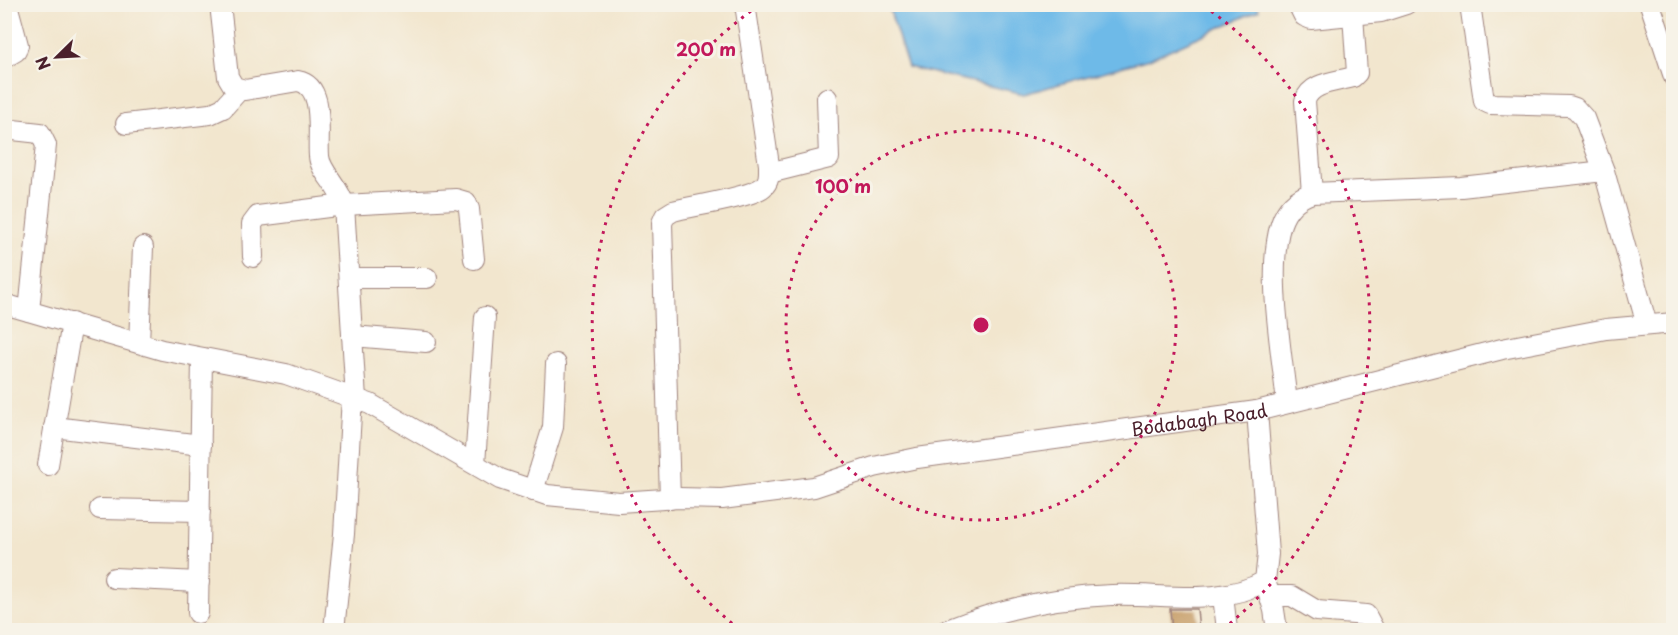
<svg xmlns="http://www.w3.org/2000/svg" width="1678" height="635" font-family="'Playpen Sans',sans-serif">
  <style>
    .water { fill: #6ebae8; stroke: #5c6c8a; stroke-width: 1.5 }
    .building { fill: #c69d68 }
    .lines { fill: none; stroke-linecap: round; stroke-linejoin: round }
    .minor-casing { stroke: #9e827c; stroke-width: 22 }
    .minor { stroke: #fff; stroke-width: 20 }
    .ring { fill: none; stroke: #c2185b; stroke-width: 3; stroke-dasharray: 3 6 }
    .labels { text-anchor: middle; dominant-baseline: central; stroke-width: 6; stroke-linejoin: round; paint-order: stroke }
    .street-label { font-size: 18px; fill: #4a1f2b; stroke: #f7f3e8 }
    .centre { fill: #c2185b; stroke: #f7f3e8; stroke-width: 3 }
    .ring-label { font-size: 18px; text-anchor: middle; font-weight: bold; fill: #c2185b; stroke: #f7f3e8; stroke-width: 6; stroke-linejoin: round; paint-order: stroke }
  </style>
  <rect width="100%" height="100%" fill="#f7f3e8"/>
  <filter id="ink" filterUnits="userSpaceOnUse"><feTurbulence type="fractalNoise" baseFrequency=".0167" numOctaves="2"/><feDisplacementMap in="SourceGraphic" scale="12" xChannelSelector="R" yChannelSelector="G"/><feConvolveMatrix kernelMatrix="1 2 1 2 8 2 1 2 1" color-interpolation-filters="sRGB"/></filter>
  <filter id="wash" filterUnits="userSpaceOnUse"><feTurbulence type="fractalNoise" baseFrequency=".008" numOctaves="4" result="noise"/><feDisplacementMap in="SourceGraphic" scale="24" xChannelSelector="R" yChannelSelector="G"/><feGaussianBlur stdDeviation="1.35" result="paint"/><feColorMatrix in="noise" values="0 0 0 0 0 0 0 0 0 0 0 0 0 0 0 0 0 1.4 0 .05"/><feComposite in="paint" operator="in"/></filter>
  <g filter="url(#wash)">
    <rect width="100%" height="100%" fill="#f2e6ce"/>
    <path class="water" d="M 1257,4 L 1259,10 L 1149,59 L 1024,94 L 908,67 L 888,5 Z"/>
    <g id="blocks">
      <path class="building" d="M 1170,609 L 1197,609 L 1199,630 L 1172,630 Z"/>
    </g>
  </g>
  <g filter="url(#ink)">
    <use href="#blocks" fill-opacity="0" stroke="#9e827c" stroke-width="1.5"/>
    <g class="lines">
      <defs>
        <g id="minor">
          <path d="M 220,4 L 228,77 L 234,87 L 245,90 L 298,81 C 326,86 317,134 319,156 C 320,172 339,185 344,205 L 356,399"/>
          <path d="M 1298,4 L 1304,16 L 1311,19 L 1381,12 L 1406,4"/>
          <path d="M 1470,4 L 1484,101 L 1490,104 L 1569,106 L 1575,108 L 1584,118 L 1604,171 L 1647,325"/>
          <path d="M 1650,4 L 1674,77"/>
          <path d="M 4,58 L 16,51 L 18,45 L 7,4"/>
          <path d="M 126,124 L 210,114 L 223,108 L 239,90"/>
          <path d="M 4,129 L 40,133 L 46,145 L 29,311"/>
          <path d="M 769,173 L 829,158 L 827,98"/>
          <path d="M 1312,193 L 1305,101 C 1310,82 1337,82 1353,77 L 1357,73 L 1353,15"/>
          <path d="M 253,257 L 252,224 L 258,216 L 344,205 L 456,199 L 466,202 L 469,209 L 474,259"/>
          <path d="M 349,278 L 427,278"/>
          <path id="s1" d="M 4,304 L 162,350 L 286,374 L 370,404 L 500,479 L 547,495 L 619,502 L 679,498 L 722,499 L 814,487 L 874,467 L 917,458 L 1257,411 L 1502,349 L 1606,329 L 1674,323"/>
          <path d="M 352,336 L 426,342"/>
          <path d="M 139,343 L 143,247"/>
          <path d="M 1287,403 C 1282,354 1266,270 1281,224 C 1286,209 1297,198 1312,193 L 1461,187 L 1604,171"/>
          <path d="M 54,427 L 201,445"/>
          <path d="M 475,464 L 485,317"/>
          <path d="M 48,465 L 72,323"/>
          <path d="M 533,491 L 553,427 L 556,364"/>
          <path d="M 670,499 L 662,223 L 665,216 L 673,211 C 691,206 750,198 763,187 C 770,181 769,173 769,165 L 745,4"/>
          <path d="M 100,509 L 200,511"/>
          <path d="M 114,578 L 199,582"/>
          <path d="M 1266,584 L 1274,610 L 1277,630"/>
          <path d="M 1223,596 L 1227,630"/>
          <path d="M 1270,596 L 1292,596 L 1317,611 L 1366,615 L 1374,630"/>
          <path d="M 198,613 L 202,358"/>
          <path d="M 334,630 L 344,534 L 352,397"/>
          <path d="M 947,630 C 999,609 1056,597 1112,595 C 1162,593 1220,607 1265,581 L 1268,554 L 1257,411"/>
        </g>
      </defs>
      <use href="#minor" class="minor-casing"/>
      <use href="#minor" class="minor"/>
    </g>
  </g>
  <g class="ring">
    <circle cx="981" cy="325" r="195"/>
    <path d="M739 629A389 389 0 0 1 758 6M1204 6A389 389 0 0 1 1223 629"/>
  </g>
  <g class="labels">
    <g class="street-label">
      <text stroke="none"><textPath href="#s1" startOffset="1240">Bodabagh Road</textPath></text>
    </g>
  </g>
  <circle cx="981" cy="325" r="9" class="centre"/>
  <g class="ring-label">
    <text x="706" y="56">200 m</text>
    <text x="843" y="193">100 m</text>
  </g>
  <rect width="1678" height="635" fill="none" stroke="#f7f3e8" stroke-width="24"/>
  <g transform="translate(57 57) rotate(246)" stroke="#f7f3e8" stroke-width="4.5" paint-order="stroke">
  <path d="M0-4.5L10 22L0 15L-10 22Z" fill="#4a1f2b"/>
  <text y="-9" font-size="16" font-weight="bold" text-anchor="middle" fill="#4a1f2b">N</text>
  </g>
</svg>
